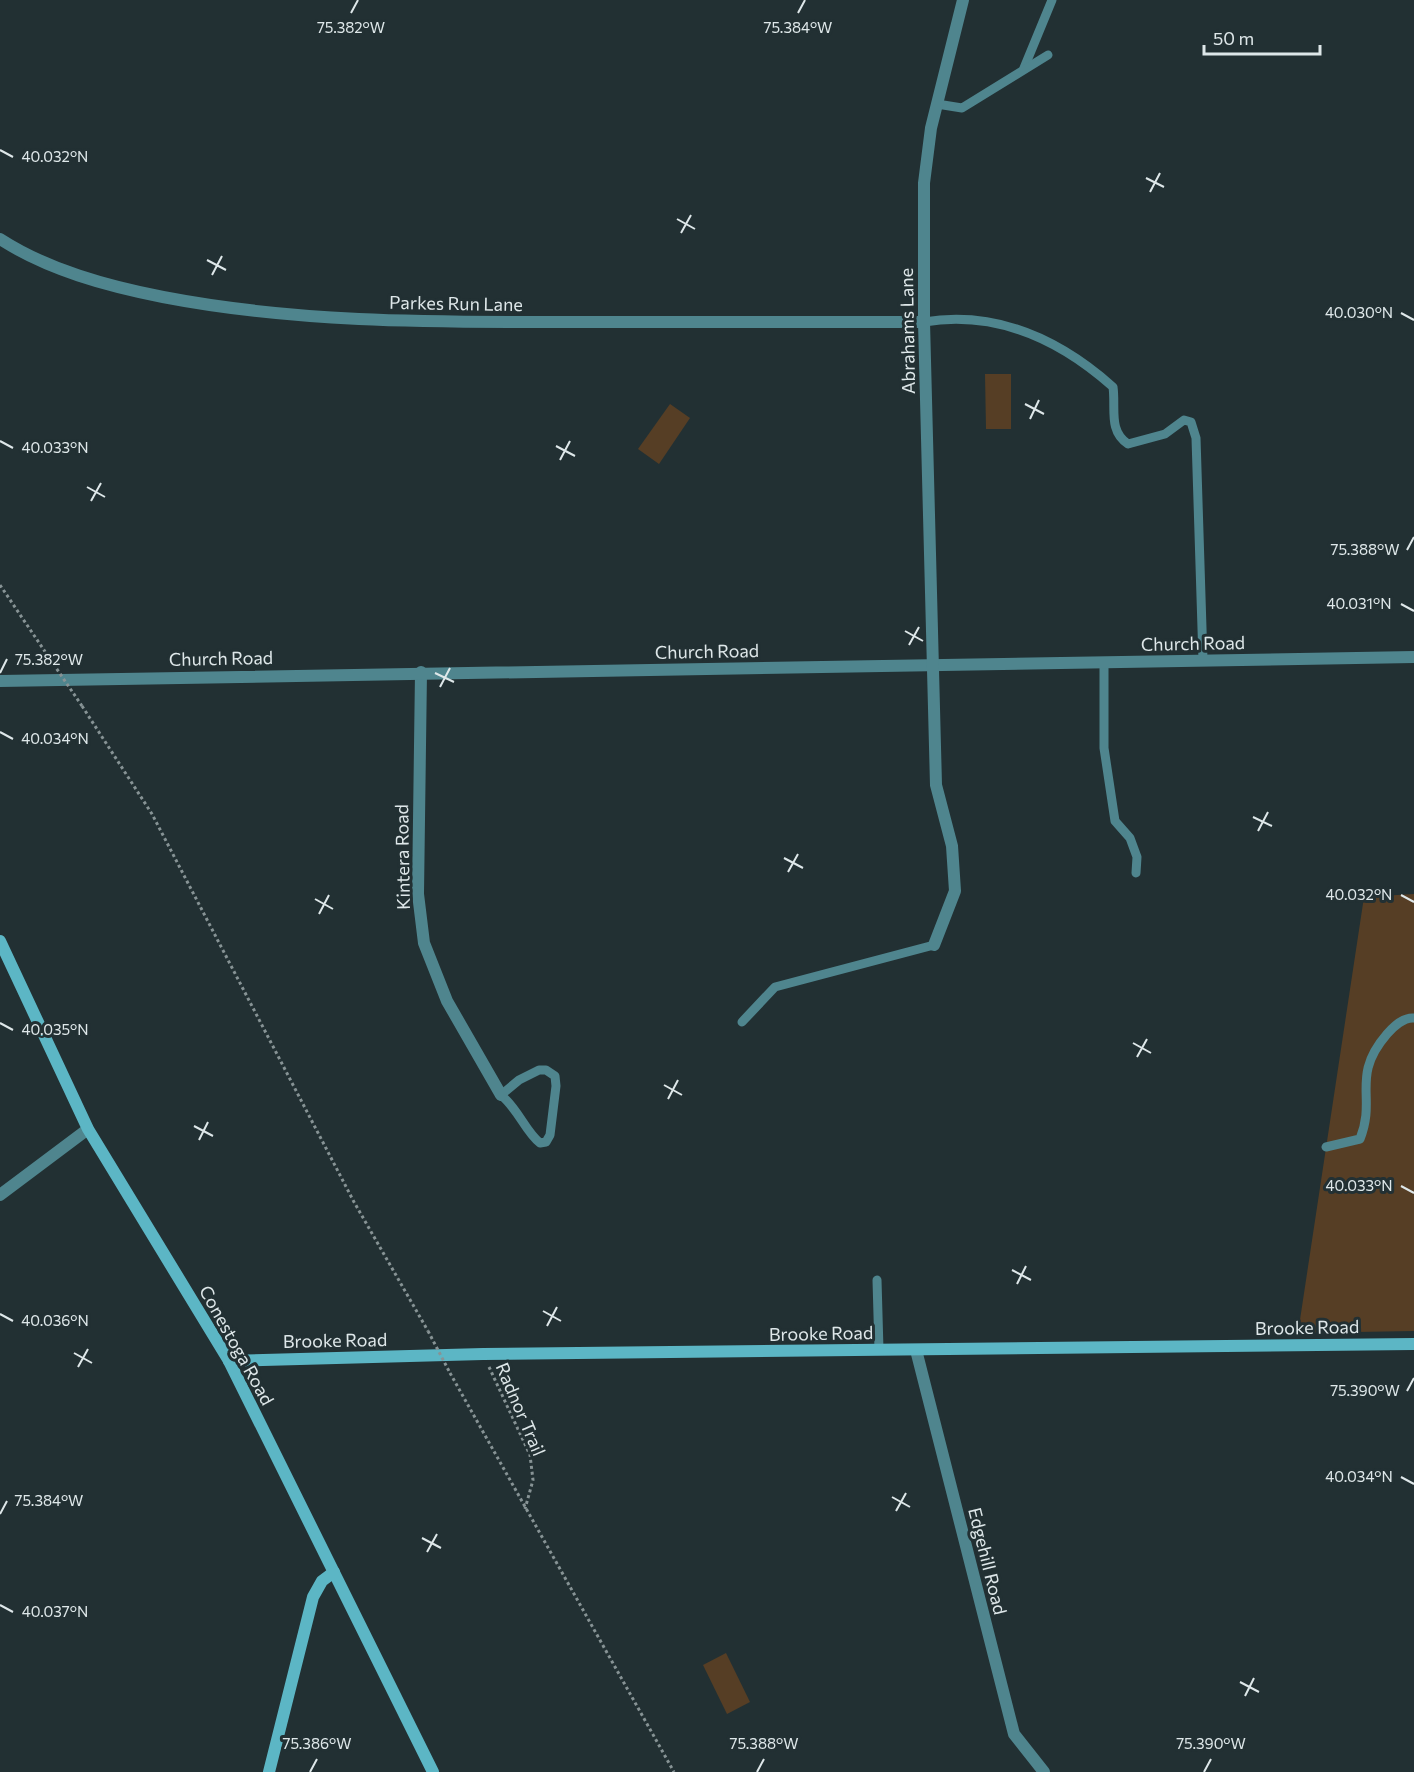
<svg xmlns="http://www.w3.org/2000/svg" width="1414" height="1772" font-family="Commissioner,sans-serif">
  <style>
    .garden { fill: #563e25 }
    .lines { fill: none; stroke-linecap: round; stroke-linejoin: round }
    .path { stroke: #879395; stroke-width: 3; stroke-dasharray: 3 3; stroke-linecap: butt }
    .lane { stroke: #4f858e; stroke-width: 9 }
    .street { stroke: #4f858e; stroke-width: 12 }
    .secondary { stroke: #5cb6c5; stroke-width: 12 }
    .path-bridge { stroke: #879395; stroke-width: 3; stroke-dasharray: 3 3; stroke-linecap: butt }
    .ticks { fill: none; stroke: #dee7e9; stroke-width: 2 }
    .labels { text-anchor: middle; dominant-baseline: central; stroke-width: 6; stroke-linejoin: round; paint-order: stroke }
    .street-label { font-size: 18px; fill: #dee7e9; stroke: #223033 }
    .ticks-label { font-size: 15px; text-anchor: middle; fill: #dee7e9; stroke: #223033; stroke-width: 6; stroke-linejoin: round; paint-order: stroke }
  </style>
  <rect width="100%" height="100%" fill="#223033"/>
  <g class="garden">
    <path d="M 985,374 L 1011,374 L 1011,429 L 986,429 Z"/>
    <path d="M 670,404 L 690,418 L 659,464 L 638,449 Z"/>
    <path d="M 1414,894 L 1414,1331 L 1298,1333 L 1364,897 Z"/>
    <path d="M 726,1653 L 750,1702 L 727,1714 L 703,1665 Z"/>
  </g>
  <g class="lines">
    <g class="path">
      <path d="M 0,585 L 50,659"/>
      <path d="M 82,706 L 152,814 L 354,1202 L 428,1331"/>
      <path d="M 489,1367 L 530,1455 L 533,1480 L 525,1509"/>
      <path d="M 450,1373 L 674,1772"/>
    </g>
    <g class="lane">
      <path d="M 1024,68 L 1052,0"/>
      <path d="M 937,104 L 962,108 L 1048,55"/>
      <path d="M 924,322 C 997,310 1059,339 1113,387 C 1116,408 1108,431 1128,444 L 1165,434 L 1184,420 L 1191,422 L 1196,438 L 1203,660"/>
      <path d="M 1104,662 L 1104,748 L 1115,821 L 1130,838 L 1137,857 L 1136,873"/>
      <path d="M 742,1022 L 775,987 L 934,945"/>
      <path d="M 539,1070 L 546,1070 L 555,1076 L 556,1086 L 550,1135 L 546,1142 L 540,1143 C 525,1131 519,1110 501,1095 L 519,1080 Z"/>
      <path d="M 1326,1147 L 1360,1139 C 1377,1097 1350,1077 1387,1034 C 1393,1027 1404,1017 1414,1018"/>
      <path d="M 877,1280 L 879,1350"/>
    </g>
    <g class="street">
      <path d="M 0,239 C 48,270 107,286 163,297 C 298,323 434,322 571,322 C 688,322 806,322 924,322"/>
      <path d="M 421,672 L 418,894 L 424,943 L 447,1001 L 501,1095"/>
      <path d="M 0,681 L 1414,657"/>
      <path d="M 934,945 L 955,891 L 952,846 L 936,785 L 924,322 L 924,183 L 931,128 L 963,0"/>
      <path d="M 0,1195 L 88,1129"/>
      <path d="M 916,1350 L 1014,1734 L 1044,1772"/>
    </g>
    <g class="secondary">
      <path d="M 0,941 L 88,1129 L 229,1361 L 433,1772"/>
      <path d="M 229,1361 L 483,1354 L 1414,1344"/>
      <path d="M 269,1772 L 313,1597 L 322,1581 L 334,1572"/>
    </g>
    <g class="path-bridge">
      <path d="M 50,659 L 82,706"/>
      <path d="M 428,1331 L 450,1373"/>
    </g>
  </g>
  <path class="ticks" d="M 351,13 L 358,0M 798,13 L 805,0M 0,150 L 13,157M 1146,178 L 1164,187M 1150,192 L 1160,173M 677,219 L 695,229M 681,233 L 691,215M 207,260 L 226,270M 212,275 L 222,256M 1401,313 L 1414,320M 1025,404 L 1044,414M 1030,419 L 1039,400M 0,441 L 13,448M 556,446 L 575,456M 560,460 L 570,441M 87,487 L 105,497M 91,501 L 101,483M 1407,550 L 1414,537M 1401,604 L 1414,611M 905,631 L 923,641M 909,645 L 919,627M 0,673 L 7,659M 435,673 L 454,682M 440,687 L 450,668M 0,732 L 13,739M 1253,817 L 1272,826M 1258,831 L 1268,812M 784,858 L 803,868M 788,872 L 798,854M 1401,895 L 1414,902M 315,899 L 333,909M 319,914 L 329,895M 0,1023 L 13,1030M 1133,1043 L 1151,1053M 1137,1057 L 1147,1039M 664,1085 L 682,1095M 668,1099 L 678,1080M 194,1126 L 213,1136M 199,1140 L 208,1122M 1401,1186 L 1414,1193M 1012,1270 L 1031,1280M 1017,1284 L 1026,1266M 543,1311 L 561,1321M 0,1314 L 13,1321M 547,1326 L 557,1307M 74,1353 L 92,1363M 78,1367 L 88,1349M 1407,1391 L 1414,1378M 1401,1477 L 1414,1484M 892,1497 L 910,1507M 896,1511 L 906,1493M 0,1514 L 7,1501M 422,1538 L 441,1548M 427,1552 L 437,1534M 0,1605 L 13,1612M 1240,1682 L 1259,1692M 1245,1696 L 1254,1678M 310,1772 L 317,1759M 757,1772 L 764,1759M 1204,1772 L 1211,1759"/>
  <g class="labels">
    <g class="street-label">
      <text transform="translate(456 303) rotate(1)">Parkes Run Lane</text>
      <text transform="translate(907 331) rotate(-91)">Abrahams Lane</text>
      <text transform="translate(1193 643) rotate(-1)">Church Road</text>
      <text transform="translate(707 651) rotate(-1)">Church Road</text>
      <text transform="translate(221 658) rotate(-1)">Church Road</text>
      <text transform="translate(402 857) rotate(-91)">Kintera Road</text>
      <text transform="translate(1307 1327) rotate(-1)">Brooke Road</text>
      <text transform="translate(821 1333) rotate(-1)">Brooke Road</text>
      <text transform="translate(335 1340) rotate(-1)">Brooke Road</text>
      <text transform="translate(237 1345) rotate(61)">Conestoga Road</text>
      <text transform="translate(521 1409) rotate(67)">Radnor Trail</text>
      <text transform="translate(988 1561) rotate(76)">Edgehill Road</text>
    </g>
  </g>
  <g class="ticks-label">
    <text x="351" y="33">75.382°W</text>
    <text x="798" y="33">75.384°W</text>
    <text x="55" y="162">40.032°N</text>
    <text x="1359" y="318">40.030°N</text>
    <text x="55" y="453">40.033°N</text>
    <text x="1365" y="555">75.388°W</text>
    <text x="1359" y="609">40.031°N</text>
    <text x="49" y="665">75.382°W</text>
    <text x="55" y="744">40.034°N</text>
    <text x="1359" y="900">40.032°N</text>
    <text x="55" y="1035">40.035°N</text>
    <text x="1359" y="1191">40.033°N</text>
    <text x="55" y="1326">40.036°N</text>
    <text x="1365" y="1396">75.390°W</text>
    <text x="1359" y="1482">40.034°N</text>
    <text x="49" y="1506">75.384°W</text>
    <text x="55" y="1617">40.037°N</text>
    <text x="317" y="1749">75.386°W</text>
    <text x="764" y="1749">75.388°W</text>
    <text x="1211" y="1749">75.390°W</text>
  </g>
  <path d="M1204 45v9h116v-9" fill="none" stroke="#dee7e9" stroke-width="3"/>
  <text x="1213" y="45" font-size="18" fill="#dee7e9" stroke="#223033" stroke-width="4.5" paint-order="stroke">50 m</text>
</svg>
